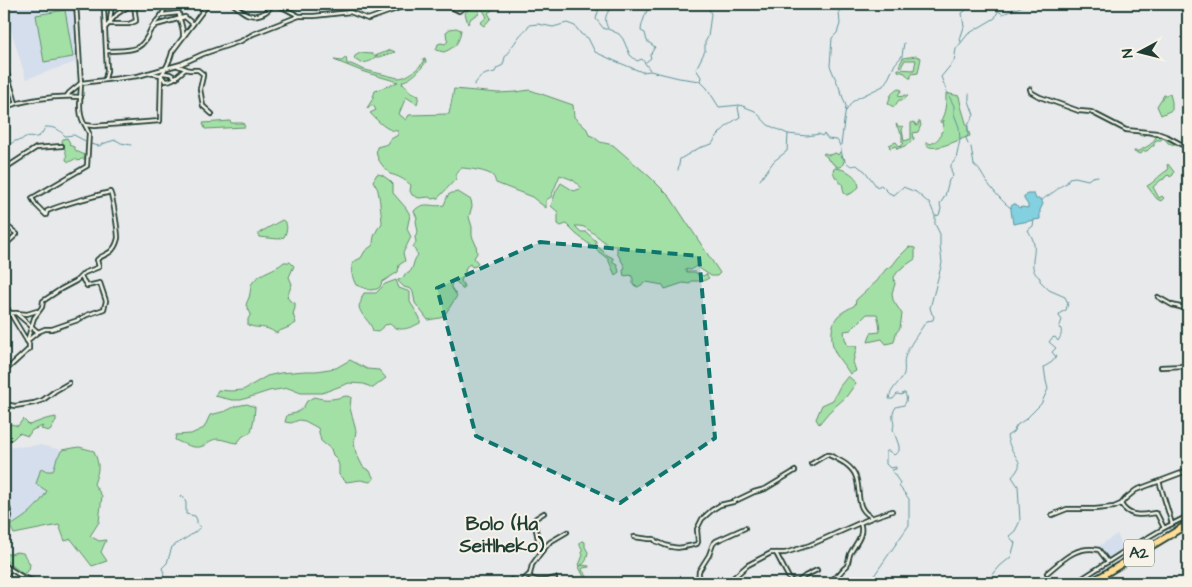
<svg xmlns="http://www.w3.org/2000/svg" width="1192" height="587" font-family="'Architects Daughter',sans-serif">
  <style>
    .built { fill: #d5deec }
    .green { fill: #a3e0a6; stroke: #618e6d }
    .water { fill: #83d0e1; stroke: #5b959c }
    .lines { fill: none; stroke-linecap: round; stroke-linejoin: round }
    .stream { stroke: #5b959c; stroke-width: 1 }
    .minor-casing { stroke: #1f3d34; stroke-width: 6 }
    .primary-casing { stroke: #1f3d34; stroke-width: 9 }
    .minor { stroke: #f7f3e8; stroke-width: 2.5 }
    .primary { stroke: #ffdd96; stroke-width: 5 }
    .marked { fill: #0f766e; fill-opacity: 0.2; stroke: #0f766e; stroke-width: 4; stroke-dasharray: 10 6; stroke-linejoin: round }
    .labels { text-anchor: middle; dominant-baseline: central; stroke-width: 4; stroke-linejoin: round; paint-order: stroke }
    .shield { fill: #f7f3e8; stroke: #60746a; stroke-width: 1 }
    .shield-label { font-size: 16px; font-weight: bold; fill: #1f3d34 }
    .neighbourhood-label { font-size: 19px; font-weight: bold; fill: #1f3d34; stroke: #f7f3e8 }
  </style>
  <rect width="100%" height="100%" fill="#e8e9ea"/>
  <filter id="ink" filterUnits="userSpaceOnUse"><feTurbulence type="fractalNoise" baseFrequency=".02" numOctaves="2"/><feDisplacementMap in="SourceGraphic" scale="10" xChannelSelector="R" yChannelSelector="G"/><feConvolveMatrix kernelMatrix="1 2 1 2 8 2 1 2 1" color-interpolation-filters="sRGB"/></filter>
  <g filter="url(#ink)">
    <g class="built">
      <path d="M 4,4 L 73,4 L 76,62 L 26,79 L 4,7 Z"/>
      <path d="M 40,445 L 62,450 L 57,458 L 48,491 L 40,503 L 23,519 L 6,527 L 5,524 L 6,518 L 6,513 L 4,511 L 4,448 Z"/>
      <path d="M 1117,534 L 1124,549 L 1109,560 L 1099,546 Z"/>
    </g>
    <g class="green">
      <path d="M 468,4 L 482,4 L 483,6 L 493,5 L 495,8 L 488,13 L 491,18 L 484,26 L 480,23 L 487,17 L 483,10 L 479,8 L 479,14 L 471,18 L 468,24 L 465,13 L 471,7 Z"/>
      <path d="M 65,10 L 73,57 L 44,62 L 36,15 Z"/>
      <path d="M 456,28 L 461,30 C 459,43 456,47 444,52 L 436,50 L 438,44 L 441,43 L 445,44 L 448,41 L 447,40 L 446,32 L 450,29 Z"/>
      <path d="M 391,50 L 395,52 L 380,57 L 375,57 C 372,62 367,62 361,63 L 354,59 L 355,56 L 360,53 L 372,54 L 375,56 Z"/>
      <path d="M 916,56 L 921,58 L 918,73 L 911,74 L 911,78 L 909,78 L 905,73 L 898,71 L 898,69 L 914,70 L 916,60 L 905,60 L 901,67 L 899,66 L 903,58 Z"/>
      <path d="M 346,57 L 347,64 L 351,64 L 365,70 L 398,78 C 408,78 417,69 424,62 L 423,59 L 425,59 L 426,62 C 420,70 412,79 403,81 L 402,84 L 405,85 L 411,93 L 419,96 L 417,104 L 406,97 L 399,114 L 406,120 L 409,115 L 449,114 L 454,89 L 498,93 L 516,92 L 530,90 L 573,105 L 574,117 L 587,129 L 589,135 L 594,137 L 600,142 L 613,145 L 650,177 L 670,197 L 720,273 L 717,276 L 711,276 L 696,266 L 691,270 L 685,269 L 687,272 L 696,272 L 697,274 L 704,276 L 706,274 L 709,278 L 703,281 L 691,281 L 690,284 L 683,283 L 665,289 L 663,285 L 646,282 L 638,287 L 633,285 L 633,278 L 631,275 L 624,276 L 623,271 L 625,267 L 617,253 L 617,246 L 608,246 C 606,242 588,229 584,227 C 582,226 577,226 575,226 L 581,232 L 586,232 L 596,241 L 596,245 L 607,255 L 613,258 L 613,262 L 617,264 L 619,272 L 615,275 L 608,259 L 576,234 L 566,224 L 561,226 L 558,224 L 558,212 L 551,206 L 556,191 L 561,183 L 574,191 L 582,188 L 573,180 L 560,175 L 551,197 L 546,200 L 546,208 L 532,197 L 496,183 C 495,181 495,178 493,176 C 489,171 467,168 461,168 L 456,175 L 456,179 L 438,198 L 432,199 L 429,197 L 419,198 L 412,195 L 410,191 L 411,185 C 404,179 398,176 390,174 C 383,166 374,158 377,147 L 388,144 L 391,139 L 398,135 L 398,131 C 386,131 378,121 370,113 L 376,110 L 373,105 L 367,108 L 372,100 L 375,91 L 398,82 L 364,72 L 334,60 L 342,61 Z"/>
      <path d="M 898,89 L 902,90 L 898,95 L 899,95 L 901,97 L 905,95 L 908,96 L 903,100 L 899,100 L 894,107 L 888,104 C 890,96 891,93 898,89 Z"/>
      <path d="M 946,93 L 959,96 L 961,106 L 970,136 C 962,138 935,152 928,146 C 927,145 926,144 926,142 L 931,144 C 936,141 941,138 941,132 L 944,130 L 942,128 L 944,126 L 943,123 L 944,120 L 942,123 L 940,122 C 946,112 946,104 946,93 Z"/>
      <path d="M 1170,94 L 1172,102 L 1172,110 L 1161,115 L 1157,106 L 1164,95 Z"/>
      <path d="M 230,121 L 231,123 L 243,123 L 245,127 L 205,129 L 203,123 Z"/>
      <path d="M 913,122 L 916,124 L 916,126 L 918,125 L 918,122 L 920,122 L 921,125 L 918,132 L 913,133 L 914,139 L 910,143 L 907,144 L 907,145 L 897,149 L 896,146 L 890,148 L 889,145 L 896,142 L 900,147 L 904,143 L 902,142 L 902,134 L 897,127 L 896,124 L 900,127 L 902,126 L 903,127 L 902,130 L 904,141 L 911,139 L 911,123 Z"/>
      <path d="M 1139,131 L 1157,133 L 1183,145 L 1182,147 L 1168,143 L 1166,140 L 1163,138 L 1161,140 L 1156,140 L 1154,143 L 1154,146 L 1152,146 L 1147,151 L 1143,151 L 1141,154 L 1134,152 L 1134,151 L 1140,151 C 1143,148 1145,148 1148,146 C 1152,144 1154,140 1156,137 L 1148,134 L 1142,136 L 1139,135 Z"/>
      <path d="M 67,138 L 70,143 L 69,145 L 74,147 L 76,151 L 85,155 L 85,159 L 81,159 L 79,161 L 75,159 L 69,162 L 66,160 C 68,153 63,147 62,141 L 63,139 Z"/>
      <path d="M 840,152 L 841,156 L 845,159 L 842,166 L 839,167 L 836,167 L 836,165 L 833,164 L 831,161 L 828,160 L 827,157 L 823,154 L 825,153 L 829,155 L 836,153 L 838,155 Z"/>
      <path d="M 1168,164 L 1174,172 L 1173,175 L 1170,177 L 1169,175 L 1166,176 L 1164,179 L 1161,180 L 1153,187 L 1159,198 L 1162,196 L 1164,198 L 1161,201 L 1157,199 L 1147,186 C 1156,181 1159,175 1168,170 L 1167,165 Z"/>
      <path d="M 835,168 C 845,169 858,175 859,187 L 852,193 L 847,195 L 844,193 L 842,183 L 839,183 L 839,180 C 835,178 834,175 833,170 Z"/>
      <path d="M 377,174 L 382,175 L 389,180 L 393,184 L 393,193 L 406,208 L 410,215 L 407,229 L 411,237 L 403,253 L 405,261 L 399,265 L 398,272 L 382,282 L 380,287 L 377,289 L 370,290 L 356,285 C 352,277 350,270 353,262 L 361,258 L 365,251 L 373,245 C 373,239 374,235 377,230 C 378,227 381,226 382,223 C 382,221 379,190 377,188 C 376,186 374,183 373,181 Z"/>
      <path d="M 458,192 L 471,200 L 472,206 L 469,217 L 472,227 L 472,236 L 476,245 L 477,253 L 474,258 L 478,263 L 476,266 L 472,267 L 470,264 L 466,267 L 465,272 L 461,281 L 464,286 L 464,289 L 462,289 L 460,285 L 455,281 L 452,282 L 451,287 L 457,296 L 444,316 L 440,318 L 428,320 L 415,303 L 413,292 L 411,289 L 404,287 L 398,281 L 398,280 L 403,278 L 405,274 L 409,273 C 415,266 412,262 418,255 L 413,247 L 416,242 L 415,237 L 418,232 L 416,221 L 417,218 L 414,211 C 424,200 432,208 444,205 L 448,195 L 452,193 Z"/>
      <path d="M 282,220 C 289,223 287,231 284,237 L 278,239 L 259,237 L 259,233 Z"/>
      <path d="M 909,247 L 915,248 L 915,259 L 899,270 L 894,277 L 895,284 L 892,293 L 893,300 L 902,314 L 900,328 L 896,333 L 894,342 L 886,344 L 882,339 L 868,342 L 871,333 L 880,332 L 879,322 L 877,314 L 867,314 L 851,330 L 844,331 L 845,339 L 848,346 L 857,346 L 853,362 L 856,371 L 850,374 C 846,367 840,361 836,354 C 830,344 830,324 838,316 C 843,311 849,309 855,305 L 856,300 L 877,281 L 886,269 L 892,266 L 898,258 Z"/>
      <path d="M 284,262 L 290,262 L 294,266 L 289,277 L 292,284 L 287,297 L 291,302 L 295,303 L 295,308 L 293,314 L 296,323 C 290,328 282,329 276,333 C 263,324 260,330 248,325 L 248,319 L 251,314 L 246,305 C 247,301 250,297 250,293 C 251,289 250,285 253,282 C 260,272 276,270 284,262 Z"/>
      <path d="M 396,280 L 399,288 L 410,292 L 410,302 L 420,318 L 420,323 C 410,328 399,333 390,324 L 385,325 L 377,332 L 373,331 C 371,321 360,316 359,306 C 362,301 361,297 364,293 L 376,293 L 385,284 Z"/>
      <path d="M 350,360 L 367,369 L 379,370 L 386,378 L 373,388 L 364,384 L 349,383 L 322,393 L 301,393 L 288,388 L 269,391 L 241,400 L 232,400 L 215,396 L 218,390 L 231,391 L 243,390 L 267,376 L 280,373 L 305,371 L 316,371 L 336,368 Z"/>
      <path d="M 848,376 L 856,383 L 846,397 L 829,412 L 819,424 L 816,419 L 822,405 L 833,400 L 840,386 Z"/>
      <path d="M 346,396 L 351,397 L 350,408 L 356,431 L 354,443 L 356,453 L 363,467 L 370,471 L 374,479 L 370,482 L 361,480 L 346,482 L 339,475 L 339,465 L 336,458 L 333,455 L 331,449 L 321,441 L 318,428 L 305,421 L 299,420 L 291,423 L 285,422 L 287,415 L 296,413 L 303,408 L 307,401 L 314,397 C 327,401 334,399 346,396 Z"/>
      <path d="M 247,404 L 255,407 L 254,419 L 251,432 L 243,436 L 237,443 C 231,443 224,439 217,439 C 210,440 208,443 203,446 C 195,450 182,443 175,440 L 176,435 L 191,434 L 204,428 L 210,415 L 226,411 L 236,406 Z"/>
      <path d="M 56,417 L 56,421 L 50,431 L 41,429 L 43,426 L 32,430 L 28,436 L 19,433 L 13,439 L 5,442 L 4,448 L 4,430 L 11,424 L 18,426 L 23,419 L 29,425 L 46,419 Z"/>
      <path d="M 79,447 L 94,451 C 100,466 99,469 94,484 L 102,496 L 99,522 L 90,536 L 99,541 L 106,540 L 101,552 L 107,561 L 92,566 L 71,539 L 65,541 L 59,525 L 14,534 L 10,526 C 26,517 38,507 47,491 L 36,484 L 41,468 L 47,471 L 53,471 L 57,458 L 62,450 Z"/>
      <path d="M 582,541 L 585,542 L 585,547 L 588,552 C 587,557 587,563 581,565 L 589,566 L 589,567 L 583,568 L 582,570 L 587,576 L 587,579 L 584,577 L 579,567 L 581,566 L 579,565 L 583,555 L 582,553 L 582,548 L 580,546 L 580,542 Z"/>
      <path d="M 4,545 L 7,554 L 11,554 L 16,552 L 23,553 L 30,564 L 29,570 L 23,574 L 4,559 Z"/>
    </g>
    <path class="water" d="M 1027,194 L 1034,194 L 1036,199 L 1041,199 L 1043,204 L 1040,210 L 1040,219 L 1013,224 L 1011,210 L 1011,206 L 1014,204 L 1016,204 L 1019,208 L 1022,207 L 1028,208 L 1028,205 L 1024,199 L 1024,196 L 1026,196 Z"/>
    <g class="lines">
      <g class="stream">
        <path d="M 598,4 L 598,12 L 596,19 L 604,29 L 608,29 L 619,34 L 623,39 L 630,55 L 637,61 L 642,59 L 650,70"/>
        <path d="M 841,4 L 839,12 L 840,24 L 837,33 L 832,38 L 830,66 L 839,87 L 846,106 L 841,145"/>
        <path d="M 608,28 C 602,18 608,11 614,4"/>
        <path d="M 961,42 L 960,39 L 964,27 L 962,13 L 965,11 L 967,4"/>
        <path d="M 646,62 L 651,58 L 650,55 L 655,47 L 647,41 L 645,33 L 641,31 C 641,24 647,10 650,4"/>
        <path d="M 700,81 L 701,77 L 696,69 L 705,51 L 705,42 L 708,37 L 711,14 L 709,9 L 713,4"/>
        <path d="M 474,85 C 481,75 484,74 495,72 L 497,68 L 503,65 L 505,57 L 510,51 L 510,48 C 514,45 515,42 518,38 C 521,33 526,31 529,25 L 538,24 L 553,27 L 567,23 L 575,26 L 581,34 L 588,38 L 595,52 L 615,61 L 642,72 L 650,71 L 679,78 L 700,81 L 707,88 L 719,107 L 740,105 L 755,111 L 768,125 L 788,134 L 807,136 L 819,134 L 822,136 L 824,134 L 828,139 L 837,140 C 842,147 841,155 844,160 C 846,163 849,164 851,166 L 857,165 L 859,167 L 865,171 L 877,187 L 881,185 L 889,193 L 894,195 L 903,187 L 916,192 L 930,204 L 935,216 L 935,224 L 940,234 L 940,246 L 942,263 L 930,308 L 932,314 L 934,316 L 933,320 L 927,321 L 925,323 C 918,334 909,345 905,357 C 903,363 906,371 903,376 C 898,384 890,390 889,399 L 893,399 L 897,394 L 902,395 L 903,393 L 905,393 C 907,398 907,401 904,405 L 896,407 C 889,417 896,421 893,429 L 899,446 L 899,451 L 894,455 L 889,451 L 887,451 L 886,452 L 886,464 L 890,468 L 896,467 L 896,469 L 892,470 L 892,471 L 900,483 L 899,486 L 909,499 L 909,525 L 869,583"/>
        <path d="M 846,111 L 852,102 L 858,98 L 883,86 L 889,77 L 895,64 L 902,56 L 904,43"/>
        <path d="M 90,144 L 99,146 C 104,143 111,141 116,140 L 121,143 L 131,145"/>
        <path d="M 968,144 L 966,138 L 968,135 L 968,125 L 974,115 L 969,101 L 969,94"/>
        <path d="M 971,147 L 974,165 C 980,169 982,175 986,181 C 993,190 1002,202 1011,208"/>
        <path d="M 4,148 L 15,141 L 21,140 L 25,137 C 37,138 41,138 45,127 C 55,127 59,129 65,136 L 74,135 L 87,142"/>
        <path d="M 678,170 L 680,159 L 699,148 L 712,144 C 719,132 728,124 740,117 L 738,108 L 739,106"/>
        <path d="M 760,180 L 774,161 L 787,151 L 788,134"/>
        <path d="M 1041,202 C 1044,197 1047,197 1052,193 C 1059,189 1059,186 1067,183 L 1069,178 L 1075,177 L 1088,180 L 1092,177 L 1098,176"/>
        <path d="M 936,216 L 939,215 L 941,209 L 940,204 L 945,196 L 949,180 L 953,176 L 951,170 L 951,165 L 956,159 L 960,140 L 959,127 L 954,114 L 954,106 L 948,94 L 941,77 L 954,61 L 956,49 L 968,34 L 995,18 L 998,11 L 1003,14 L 1025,5 L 1024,4"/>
        <path d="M 167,583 L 166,579 L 163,577 L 164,573 L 162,568 L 167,563 L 172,547 C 179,542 195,534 200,527 L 197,523 L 197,520 L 195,516 L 186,514 L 186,503 L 183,496 L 180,497"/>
        <path d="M 986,583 L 1000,566 L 1011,557 L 1015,543 L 1009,536 L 1015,531 L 1020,521 L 1018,486 L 1012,477 C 1025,462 1018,463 1011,448 C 1009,445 1008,440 1007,436 L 1013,432 L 1017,425 L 1026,419 L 1041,404 L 1048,389 L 1046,381 L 1044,367 L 1052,362 L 1056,357 L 1052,352 L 1056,348 L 1049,342 L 1052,338 L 1055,337 L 1058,341 C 1061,336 1062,334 1061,329 L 1059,328 L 1062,320 L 1059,316 L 1060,313 L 1066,310 L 1068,303 L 1065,297 L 1049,290 L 1040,281 L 1040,278 C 1027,269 1036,256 1034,245 C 1034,240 1030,234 1028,230 L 1033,226 L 1034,220"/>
      </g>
      <defs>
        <g id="minor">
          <path d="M 76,4 C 78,30 79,56 81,83 C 81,95 77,114 85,125 L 94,126 L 160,121 L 161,75 L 148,73"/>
          <path d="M 233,4 C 237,7 242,12 247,14 C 256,18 269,13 272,4"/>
          <path d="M 272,4 L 282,7 L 299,16 L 314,16 L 350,12 L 368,19 L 411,4"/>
          <path d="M 384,4 L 389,11"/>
          <path d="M 445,4 L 459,11 L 466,7 L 483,4"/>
          <path d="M 162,15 L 179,13 C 179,21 184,27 183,36"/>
          <path d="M 110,20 L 112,4"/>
          <path d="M 109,24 L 129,24 L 136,21 L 134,4"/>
          <path d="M 105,28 L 117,14 L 132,4"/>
          <path d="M 151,30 L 156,25 L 185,17 L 193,24"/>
          <path d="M 106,51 C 116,50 130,52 138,47 C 146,43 148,34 152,27 C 157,19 165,15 165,4"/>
          <path d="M 4,64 L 16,103"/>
          <path d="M 178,66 L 189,70 L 198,70 L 203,74 L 203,76 L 200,89 L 203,106 L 212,114"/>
          <path d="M 186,69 C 178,74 175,81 165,81 L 161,75 C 165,71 171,58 172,52 L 208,4"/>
          <path d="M 163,73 L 170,74 L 177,78"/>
          <path d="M 105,79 L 107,71 L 104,9 L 104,5 L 107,4"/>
          <path d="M 4,89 L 11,87"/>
          <path d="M 1030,89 L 1031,92 L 1040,97 L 1068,107 L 1079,111 L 1091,112 L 1126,130 L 1157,133 L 1168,137 L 1188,148"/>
          <path d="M 67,96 L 69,93 L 81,83 L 138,76 L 181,64 L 203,54 L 241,41 L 253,34 L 299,16"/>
          <path d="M 4,107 C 30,99 54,95 81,97"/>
          <path d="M 4,169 L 36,148 L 62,146"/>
          <path d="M 4,187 L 6,185"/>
          <path d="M 4,225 L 7,226 L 17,234 L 4,246"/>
          <path d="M 1158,297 L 1172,305 L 1188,309"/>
          <path d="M 4,303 L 27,341"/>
          <path d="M 10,313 L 16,313 L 38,332"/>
          <path d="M 16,313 L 27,314 L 37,311"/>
          <path d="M 27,341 L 34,318 L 42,307 L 43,301 L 61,289 L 76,281 L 84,273 L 99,267 L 97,260 C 101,255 109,255 113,249 C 115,247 117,242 118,238 C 118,232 113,197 110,192 C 89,198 68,202 47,211 L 46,215 L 36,205 L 32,198 L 87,166 L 89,133 L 85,125"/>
          <path d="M 1161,367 L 1184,366 L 1188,367"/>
          <path d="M 4,372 L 29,349 L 29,344 L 27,341 L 38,332 L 45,329 L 52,329 L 78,320 L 87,315 L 104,309 L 106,301 L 100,283 L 87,286 L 81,277"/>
          <path d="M 4,404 L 15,406 L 34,403 L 43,400 L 55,391 L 69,383"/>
          <path d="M 811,464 L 826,455 L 829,455 C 839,460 852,465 856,477 C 861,491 855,508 870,516 L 871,518"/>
          <path d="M 1159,481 L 1172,524"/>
          <path d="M 1121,504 C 1129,518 1141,515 1155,513 L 1157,514 L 1164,528"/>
          <path d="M 4,506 L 8,508 L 10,516 L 7,526"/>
          <path d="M 1052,515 L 1067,509 L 1095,509 L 1114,507 L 1121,504 L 1125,499 L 1136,490 L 1184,472 L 1188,469"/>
          <path d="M 634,537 L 649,539 L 654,539 C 658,544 654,540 660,543 C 675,550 682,548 697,544 L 698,542 L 697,529 L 702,519 L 712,510 L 720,505 L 733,502 L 754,492 L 765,489 L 795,471"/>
          <path d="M 542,551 L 550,542 L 567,532"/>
          <path d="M 776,553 L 790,580 L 796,583 L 805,576 L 817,570"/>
          <path d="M 4,565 L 21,576 L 38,583"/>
          <path d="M 1047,573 C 1063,560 1076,545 1099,550 L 1108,562"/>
          <path d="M 529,576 C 536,583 546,581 555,578"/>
          <path d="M 835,577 C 840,575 842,569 847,566 C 848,562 849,558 850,554 C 855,544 865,535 860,523"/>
          <path d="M 4,581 L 10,569"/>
          <path d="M 507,583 L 511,580 L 520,583 L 530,574 L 532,565 L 542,551 L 540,548 L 534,521 L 536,518 L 544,513"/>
          <path d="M 698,583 L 699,571 L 709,555 L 713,544 L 716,541 L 745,528"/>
          <path d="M 727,583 L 748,565 L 771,553 L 785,553 L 810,545 L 871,518 L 892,511"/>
          <path d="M 1075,583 L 1128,549 L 1164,528 L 1188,516"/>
        </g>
        <path id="primary" d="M 1090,583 L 1188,524"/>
      </defs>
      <use href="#minor" class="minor-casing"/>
      <use href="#primary" class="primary-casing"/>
      <use href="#minor" class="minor"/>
      <use href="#primary" class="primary"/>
    </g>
  </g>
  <path class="marked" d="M 540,242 L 699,256 L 715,438 L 620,503 L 476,436 L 437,288 Z"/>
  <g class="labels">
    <rect class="shield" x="1124" y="539.5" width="30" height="27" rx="4"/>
    <g class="shield-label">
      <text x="1139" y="553">A2</text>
    </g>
    <g class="neighbourhood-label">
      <text x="502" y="524">Bolo (Ha<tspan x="502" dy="22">Seitlheko)</tspan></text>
    </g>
  </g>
  <rect width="1192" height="587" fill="none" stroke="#f7f3e8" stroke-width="20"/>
  <rect x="10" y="10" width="1172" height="567" fill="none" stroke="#1f3d34" stroke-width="2" filter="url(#ink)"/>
  <g transform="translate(1140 52) rotate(263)" stroke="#f7f3e8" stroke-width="4" paint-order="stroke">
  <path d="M0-4L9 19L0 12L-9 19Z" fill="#1f3d34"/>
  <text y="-8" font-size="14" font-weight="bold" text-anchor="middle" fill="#1f3d34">N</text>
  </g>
</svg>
